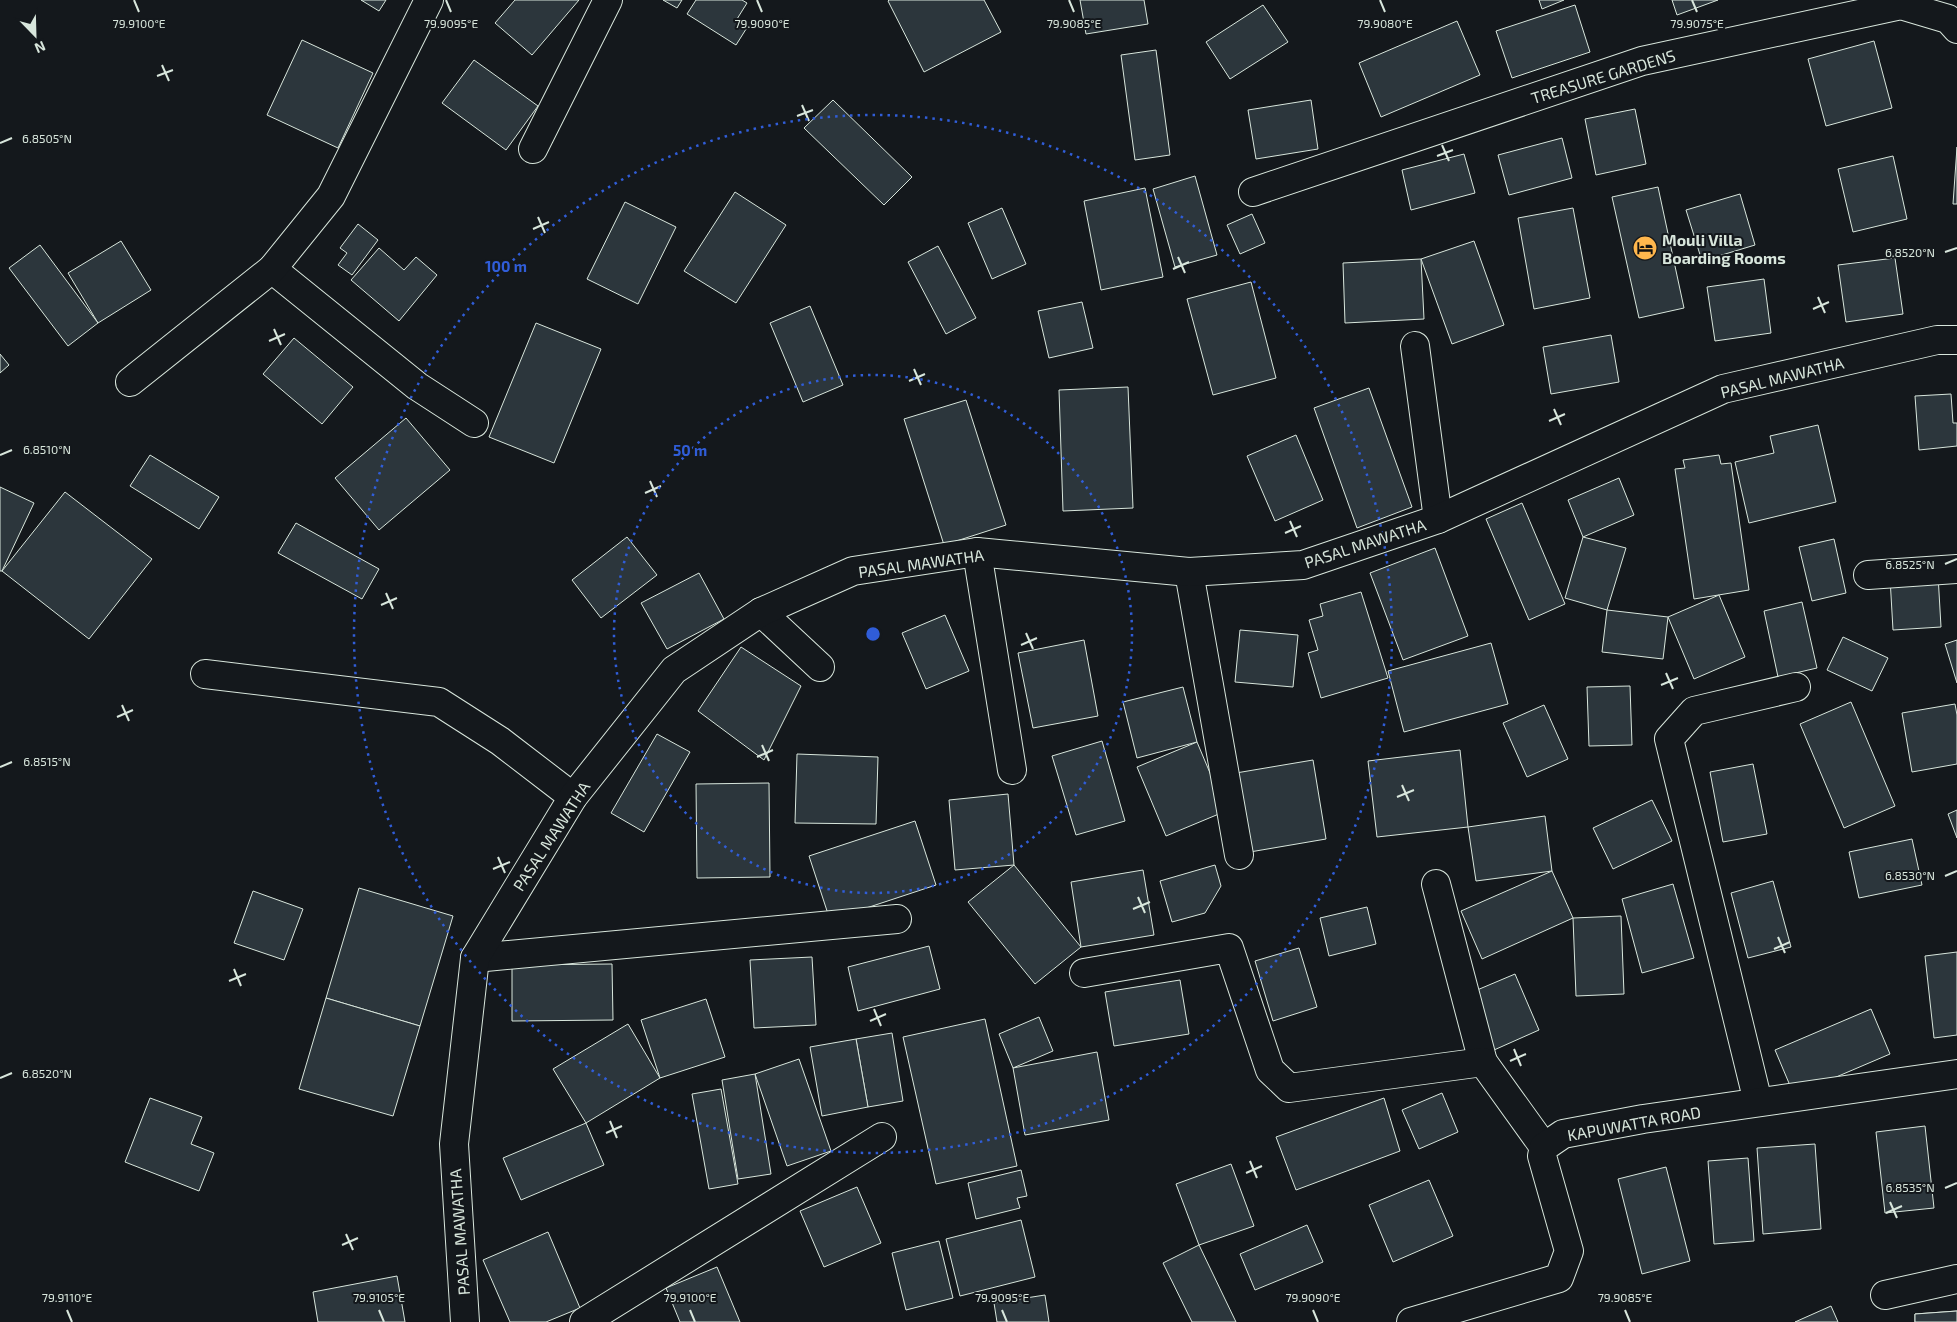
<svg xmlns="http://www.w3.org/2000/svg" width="1957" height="1322" font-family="'Exo 2',sans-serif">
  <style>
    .building { fill: #2c363c; stroke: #d8e6dc }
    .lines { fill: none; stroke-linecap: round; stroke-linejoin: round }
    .minor-casing { stroke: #d8e6dc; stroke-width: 30 }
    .minor { stroke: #14181c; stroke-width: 28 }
    .ticks { fill: none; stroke: #d8e6dc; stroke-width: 2 }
    .ring { fill: none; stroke: #305dd8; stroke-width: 2.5; stroke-dasharray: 2.5 5 }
    .labels { text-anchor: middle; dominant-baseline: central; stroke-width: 4; stroke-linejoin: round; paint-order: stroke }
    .street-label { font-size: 16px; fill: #d8e6dc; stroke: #14181c }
    .poi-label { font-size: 16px; font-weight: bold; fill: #d8e6dc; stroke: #14181c; text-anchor: start }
    .ticks-label { font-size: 12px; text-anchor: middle; fill: #d8e6dc; stroke: #14181c; stroke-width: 4; stroke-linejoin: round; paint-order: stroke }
    .centre { fill: #305dd8; stroke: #14181c; stroke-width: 2.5 }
    .ring-label { font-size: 15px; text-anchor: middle; font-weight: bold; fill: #305dd8; stroke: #14181c; stroke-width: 4; stroke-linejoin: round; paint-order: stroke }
  </style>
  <rect width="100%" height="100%" fill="#14181c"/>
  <g class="building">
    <path d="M 361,0 L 386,0 L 379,11 Z"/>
    <path d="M 515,0 L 579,0 L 532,55 L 495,23 Z"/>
    <path d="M 663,0 L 682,0 L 677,8 Z"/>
    <path d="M 696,0 L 742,0 L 747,3 L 737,19 L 748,26 L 736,45 L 687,14 Z"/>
    <path d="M 889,0 L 984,0 L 1001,32 L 924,72 L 888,1 Z"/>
    <path d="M 1080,0 L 1144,0 L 1148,24 L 1086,34 Z"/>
    <path d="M 1539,0 L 1564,0 L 1542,9 Z"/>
    <path d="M 1672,0 L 1718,0 L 1677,15 Z"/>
    <path d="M 1263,5 L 1288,42 L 1230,79 L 1206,42 Z"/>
    <path d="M 1575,5 L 1590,52 L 1512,78 L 1496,31 Z"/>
    <path d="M 1457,21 L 1480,75 L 1381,117 L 1359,63 Z"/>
    <path d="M 302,40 L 373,73 L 338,148 L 267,115 Z"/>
    <path d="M 1874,41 L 1892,108 L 1826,126 L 1808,59 Z"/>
    <path d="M 1156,50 L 1170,155 L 1135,160 L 1121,55 Z"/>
    <path d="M 474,60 L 538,106 L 506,150 L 442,103 Z"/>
    <path d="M 833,100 L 912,177 L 884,205 L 804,128 Z"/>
    <path d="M 1311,100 L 1318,149 L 1256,159 L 1248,110 Z"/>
    <path d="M 1635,109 L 1646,164 L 1596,175 L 1585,119 Z"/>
    <path d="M 1562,138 L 1572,178 L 1509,195 L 1498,155 Z"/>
    <path d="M 1957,147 L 1957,204 L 1953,204 Z"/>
    <path d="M 1464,154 L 1475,193 L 1411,210 L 1402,170 Z"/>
    <path d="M 1893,156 L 1907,219 L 1853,232 L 1838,169 Z"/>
    <path d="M 1195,176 L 1217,255 L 1175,267 L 1153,189 Z"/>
    <path d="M 1658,187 L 1684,308 L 1639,318 L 1612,197 Z"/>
    <path d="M 1145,188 L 1163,277 L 1101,290 L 1084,201 Z"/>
    <path d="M 735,192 L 786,225 L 736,303 L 684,271 Z"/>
    <path d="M 1740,194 L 1755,245 L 1702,261 L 1686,210 Z"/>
    <path d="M 625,202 L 676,227 L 638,304 L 587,279 Z"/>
    <path d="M 1002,208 L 1026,264 L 992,279 L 968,223 Z"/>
    <path d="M 1573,208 L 1590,298 L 1534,309 L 1518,218 Z"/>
    <path d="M 1252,214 L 1265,243 L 1240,254 L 1227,225 Z"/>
    <path d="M 358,224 L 378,240 L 352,275 L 338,265 L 347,253 L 340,248 Z"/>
    <path d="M 121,241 L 151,290 L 98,323 L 68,273 Z"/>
    <path d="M 1474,241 L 1504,325 L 1452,344 L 1421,259 Z"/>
    <path d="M 40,245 L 98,323 L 68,346 L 9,268 Z"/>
    <path d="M 938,246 L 976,318 L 946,334 L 908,262 Z"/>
    <path d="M 379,248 L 404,270 L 416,257 L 437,275 L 399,321 L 351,280 Z"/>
    <path d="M 1895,258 L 1903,314 L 1846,322 L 1838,265 Z"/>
    <path d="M 1421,259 L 1424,319 L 1345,323 L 1343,263 Z"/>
    <path d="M 1764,279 L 1771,333 L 1715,341 L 1707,287 Z"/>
    <path d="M 1251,282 L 1276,378 L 1213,395 L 1187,299 Z"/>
    <path d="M 1082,302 L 1093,348 L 1049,358 L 1038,311 Z"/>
    <path d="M 810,306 L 843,385 L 803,402 L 770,323 Z"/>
    <path d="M 536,323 L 601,349 L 554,463 L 489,437 Z"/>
    <path d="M 1611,335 L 1619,382 L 1551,394 L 1543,347 Z"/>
    <path d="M 294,338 L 353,387 L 322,424 L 263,374 Z"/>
    <path d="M 0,354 L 9,365 L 0,373 Z"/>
    <path d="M 1128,387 L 1133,508 L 1063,511 L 1059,390 Z"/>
    <path d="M 1369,388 L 1412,507 L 1357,528 L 1314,408 Z"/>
    <path d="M 1951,394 L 1953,423 L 1957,423 L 1957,446 L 1919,450 L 1915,396 Z"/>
    <path d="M 966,400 L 1006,525 L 944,545 L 904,419 Z"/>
    <path d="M 406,418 L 450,470 L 379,530 L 335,478 Z"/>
    <path d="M 1818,425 L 1836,502 L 1749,523 L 1735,462 L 1774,453 L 1770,436 Z"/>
    <path d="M 1296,435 L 1323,500 L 1275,521 L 1247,456 Z"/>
    <path d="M 150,455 L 219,497 L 199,529 L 130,486 Z"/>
    <path d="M 1719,455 L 1721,464 L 1731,463 L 1749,590 L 1694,599 L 1675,469 L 1685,468 L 1683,460 Z"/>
    <path d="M 1619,478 L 1634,515 L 1583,537 L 1568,500 Z"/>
    <path d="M 0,487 L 34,503 L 2,571 L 0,571 Z"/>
    <path d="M 65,492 L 152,559 L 89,639 L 2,571 Z"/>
    <path d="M 1522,503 L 1565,604 L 1529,620 L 1486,519 Z"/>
    <path d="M 296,523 L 379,569 L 362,599 L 278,553 Z"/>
    <path d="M 627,537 L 657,575 L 601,618 L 572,580 Z"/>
    <path d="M 1583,537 L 1626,548 L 1607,610 L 1565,598 Z"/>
    <path d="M 1834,539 L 1846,593 L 1812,601 L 1799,547 Z"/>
    <path d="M 1435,548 L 1468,636 L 1403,660 L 1370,573 Z"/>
    <path d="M 699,573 L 724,619 L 667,649 L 641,603 Z"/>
    <path d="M 1938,575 L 1941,627 L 1893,630 L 1890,578 Z"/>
    <path d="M 1361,592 L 1388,678 L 1321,698 L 1308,653 L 1318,650 L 1309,620 L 1323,616 L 1320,604 Z"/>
    <path d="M 1719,595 L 1745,657 L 1694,679 L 1668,617 Z"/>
    <path d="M 1802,602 L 1817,668 L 1778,677 L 1764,611 Z"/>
    <path d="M 1607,610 L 1668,617 L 1663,659 L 1602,652 Z"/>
    <path d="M 945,615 L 969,671 L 926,689 L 902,633 Z"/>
    <path d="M 1240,630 L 1298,635 L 1293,687 L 1235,682 Z"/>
    <path d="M 1843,637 L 1888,658 L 1872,691 L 1827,670 Z"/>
    <path d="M 1084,640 L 1098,716 L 1033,728 L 1018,653 Z"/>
    <path d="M 1957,640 L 1957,683 L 1945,644 Z"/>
    <path d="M 1491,643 L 1508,704 L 1404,732 L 1388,671 Z"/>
    <path d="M 741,647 L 801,686 L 764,760 L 698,711 Z"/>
    <path d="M 1630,686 L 1632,745 L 1589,746 L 1587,687 Z"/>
    <path d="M 1183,687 L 1197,742 L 1137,758 L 1123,702 Z"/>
    <path d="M 1851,702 L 1895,806 L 1844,828 L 1800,724 Z"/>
    <path d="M 1955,704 L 1957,715 L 1957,764 L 1912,772 L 1902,713 Z"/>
    <path d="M 1544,705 L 1568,759 L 1527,777 L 1503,723 Z"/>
    <path d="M 657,734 L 690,752 L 644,832 L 611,813 Z"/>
    <path d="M 1102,741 L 1125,821 L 1076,835 L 1052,756 Z"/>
    <path d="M 1197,742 L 1226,811 L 1166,836 L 1137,767 Z"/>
    <path d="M 1460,750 L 1468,827 L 1377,837 L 1368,761 Z"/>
    <path d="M 797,754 L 878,757 L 876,824 L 795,823 Z"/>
    <path d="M 1313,760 L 1326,839 L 1244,853 L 1230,774 Z"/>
    <path d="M 1753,764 L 1767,834 L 1723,842 L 1710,772 Z"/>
    <path d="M 769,783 L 770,877 L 697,878 L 696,784 Z"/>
    <path d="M 1008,794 L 1014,865 L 955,870 L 949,800 Z"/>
    <path d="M 1652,800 L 1672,841 L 1613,869 L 1593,828 Z"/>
    <path d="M 1957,810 L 1957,838 L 1948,814 Z"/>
    <path d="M 1545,816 L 1552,871 L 1476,881 L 1468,827 Z"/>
    <path d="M 915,821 L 936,885 L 830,920 L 809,856 Z"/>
    <path d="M 1912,839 L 1922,885 L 1859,898 L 1849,852 Z"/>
    <path d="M 1014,865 L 1081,947 L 1035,984 L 968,902 Z"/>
    <path d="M 1215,865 L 1221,886 L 1205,913 L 1172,922 L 1160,881 Z"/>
    <path d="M 1143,870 L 1154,935 L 1081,947 L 1071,882 Z"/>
    <path d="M 1552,871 L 1573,918 L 1482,959 L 1461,911 Z"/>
    <path d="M 1773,881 L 1791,947 L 1748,958 L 1731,893 Z"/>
    <path d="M 1673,884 L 1694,958 L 1642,973 L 1622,899 Z"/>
    <path d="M 359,888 L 453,916 L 420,1026 L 326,998 Z"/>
    <path d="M 253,891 L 303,909 L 284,960 L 234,943 Z"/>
    <path d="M 1367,907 L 1376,944 L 1329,956 L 1320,918 Z"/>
    <path d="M 1621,916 L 1624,994 L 1576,996 L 1573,918 Z"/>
    <path d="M 929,946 L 940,989 L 858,1011 L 848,967 Z"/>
    <path d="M 1299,948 L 1317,1007 L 1273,1021 L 1255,961 Z"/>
    <path d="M 1957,952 L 1957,1035 L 1934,1038 L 1925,956 Z"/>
    <path d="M 812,957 L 816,1025 L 754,1028 L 750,960 Z"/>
    <path d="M 612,964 L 613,1020 L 512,1021 L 512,965 Z"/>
    <path d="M 1515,974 L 1539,1030 L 1494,1050 L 1470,993 Z"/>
    <path d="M 1180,980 L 1189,1034 L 1114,1046 L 1105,992 Z"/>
    <path d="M 326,998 L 420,1026 L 393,1116 L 299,1089 Z"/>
    <path d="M 706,999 L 725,1057 L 660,1078 L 641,1020 Z"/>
    <path d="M 1871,1009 L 1890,1054 L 1794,1095 L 1775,1050 Z"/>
    <path d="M 1039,1017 L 1053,1051 L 1013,1068 L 999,1034 Z"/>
    <path d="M 985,1019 L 1017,1166 L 936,1184 L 903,1037 Z"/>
    <path d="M 628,1024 L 660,1078 L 586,1123 L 553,1069 Z"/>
    <path d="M 892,1033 L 903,1101 L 868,1107 L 856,1039 Z"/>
    <path d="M 856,1039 L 868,1107 L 822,1116 L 810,1047 Z"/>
    <path d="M 1097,1052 L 1109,1120 L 1025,1135 L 1013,1068 Z"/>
    <path d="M 799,1059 L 831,1151 L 787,1166 L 755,1074 Z"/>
    <path d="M 755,1074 L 771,1174 L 738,1179 L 722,1080 Z"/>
    <path d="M 721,1089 L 738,1184 L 709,1189 L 692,1094 Z"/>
    <path d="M 1442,1093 L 1458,1132 L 1419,1149 L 1402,1110 Z"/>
    <path d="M 150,1098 L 202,1117 L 191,1144 L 214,1153 L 199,1191 L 125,1162 Z"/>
    <path d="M 1384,1098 L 1400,1151 L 1296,1190 L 1276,1137 Z"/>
    <path d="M 586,1123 L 604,1165 L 521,1200 L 503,1158 Z"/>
    <path d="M 1925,1126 L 1934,1208 L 1885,1213 L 1876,1132 Z"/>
    <path d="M 1815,1144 L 1821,1229 L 1763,1234 L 1757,1148 Z"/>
    <path d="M 1748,1158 L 1754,1241 L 1714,1244 L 1708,1161 Z"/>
    <path d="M 1231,1164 L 1254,1226 L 1199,1245 L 1176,1184 Z"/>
    <path d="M 1666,1167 L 1690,1261 L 1642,1274 L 1618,1179 Z"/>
    <path d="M 1021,1170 L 1027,1196 L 1017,1198 L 1020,1208 L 976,1219 L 968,1183 Z"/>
    <path d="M 1429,1180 L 1453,1236 L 1393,1262 L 1369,1205 Z"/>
    <path d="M 857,1187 L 881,1243 L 824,1267 L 800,1211 Z"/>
    <path d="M 1021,1220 L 1035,1277 L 960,1296 L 946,1239 Z"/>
    <path d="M 1307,1225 L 1323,1262 L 1255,1290 L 1240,1254 Z"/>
    <path d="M 548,1232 L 580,1308 L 546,1322 L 510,1322 L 483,1260 Z"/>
    <path d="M 939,1241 L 953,1298 L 906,1310 L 892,1253 Z"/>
    <path d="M 1199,1245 L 1236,1322 L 1192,1322 L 1163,1263 Z"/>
    <path d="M 717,1267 L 740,1322 L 680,1322 L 666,1288 Z"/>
    <path d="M 397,1276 L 405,1322 L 318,1322 L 313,1292 Z"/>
    <path d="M 1045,1295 L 1049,1322 L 997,1322 L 994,1303 Z"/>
    <path d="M 1831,1306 L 1838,1322 L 1795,1322 Z"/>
    <path d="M 1957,1311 L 1957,1322 L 1915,1322 L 1915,1314 Z"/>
    <path d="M 1957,1311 L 1957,1322 L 1915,1322 L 1915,1314 Z"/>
  </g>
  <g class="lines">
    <defs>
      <g id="minor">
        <path d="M 533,149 L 608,0"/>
        <path d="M 1253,192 L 1642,61 L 1901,5 L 1948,19 L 1957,29"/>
        <path d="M 272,269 L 417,386 L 474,423"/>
        <path d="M 1415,346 L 1438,519"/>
        <path d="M 130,382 L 272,269 L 331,196 L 429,0"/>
        <path d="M 977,552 L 1012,770"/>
        <path d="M 1189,572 L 1239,855"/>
        <path d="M 1868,575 L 1957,569"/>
        <path d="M 761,612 L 820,667"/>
        <path d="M 205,674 L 439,702 L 500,741 L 573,797"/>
        <path d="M 1436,884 L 1483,1062"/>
        <path d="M 475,958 L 897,919"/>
        <path d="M 1084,973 L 1229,948 L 1270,1070 L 1289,1088 L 1483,1062 L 1544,1147"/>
        <path d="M 1758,1102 L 1669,739 L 1694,711 L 1796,687"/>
        <path d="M 1885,1295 L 1957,1279"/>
        <path d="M 465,1322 L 454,1144 L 475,958 L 573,797 L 674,670 L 761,612 L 853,571 L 977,552 L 1189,572 L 1303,565 L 1438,519 L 1723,389 L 1937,340 L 1957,340"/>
        <path d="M 584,1322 L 882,1137"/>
        <path d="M 1411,1322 L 1559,1278 L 1569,1251 L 1542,1156 L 1544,1147 L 1563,1134 L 1643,1119 L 1957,1074"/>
      </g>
    </defs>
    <use href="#minor" class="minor-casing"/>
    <use href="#minor" class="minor"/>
  </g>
  <path class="ticks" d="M 134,0 L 139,12M 446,0 L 451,12M 757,0 L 762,12M 1069,0 L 1074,12M 1380,0 L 1385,12M 1692,0 L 1697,12M 162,65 L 169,81M 157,76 L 173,70M 802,105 L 809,121M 797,116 L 813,110M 0,143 L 12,138M 1442,145 L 1449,161M 1437,156 L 1453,150M 538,217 L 545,233M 533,229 L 549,222M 1945,252 L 1957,248M 1178,257 L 1185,273M 1173,269 L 1189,262M 1818,297 L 1825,313M 1813,309 L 1829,302M 274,329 L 281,345M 269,341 L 285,334M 914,369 L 921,385M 909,381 L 925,374M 1554,409 L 1561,425M 1549,421 L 1565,414M 0,455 L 12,450M 650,481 L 657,497M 645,493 L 661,486M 1290,521 L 1297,537M 1285,533 L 1301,526M 1945,564 L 1957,559M 386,593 L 393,609M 381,605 L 397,598M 1026,633 L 1033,649M 1021,645 L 1037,638M 1666,673 L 1673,689M 1661,685 L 1678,678M 122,705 L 129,721M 117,717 L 133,710M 762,745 L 769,761M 757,757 L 773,750M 0,767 L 12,762M 1402,785 L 1409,801M 1397,797 L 1414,790M 498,857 L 505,873M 493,869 L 510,862M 1945,876 L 1957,871M 1138,897 L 1145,913M 1133,909 L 1150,902M 1778,937 L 1785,953M 1774,949 L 1790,942M 234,969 L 241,986M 229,981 L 246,974M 874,1009 L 881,1026M 870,1021 L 886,1014M 1514,1049 L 1521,1066M 1510,1061 L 1526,1054M 0,1078 L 12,1073M 610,1121 L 617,1138M 606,1133 L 622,1126M 1250,1161 L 1257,1178M 1246,1173 L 1262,1166M 1945,1188 L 1957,1183M 1890,1202 L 1897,1218M 1886,1213 L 1902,1206M 346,1234 L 353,1250M 342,1245 L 358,1238M 67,1310 L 72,1322M 379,1310 L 384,1322M 690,1310 L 695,1322M 1002,1310 L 1007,1322M 1313,1310 L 1318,1322M 1625,1310 L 1630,1322"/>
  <g class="ring">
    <circle cx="873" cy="634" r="259"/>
    <circle cx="873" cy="634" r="519"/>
  </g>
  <defs>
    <symbol id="hotel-disc" viewBox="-11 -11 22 22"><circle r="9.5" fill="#ffb74d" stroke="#14181c"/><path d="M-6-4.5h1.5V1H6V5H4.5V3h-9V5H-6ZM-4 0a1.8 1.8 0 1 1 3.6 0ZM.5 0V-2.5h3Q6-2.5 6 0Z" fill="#111"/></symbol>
  </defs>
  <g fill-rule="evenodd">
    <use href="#hotel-disc" x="1631" y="234" width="28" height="28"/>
  </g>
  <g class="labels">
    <g class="street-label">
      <text transform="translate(1603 76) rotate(-17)">TREASURE GARDENS</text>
      <text transform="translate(1782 377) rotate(-14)">PASAL MAWATHA</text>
      <text transform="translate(1365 543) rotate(-18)">PASAL MAWATHA</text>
      <text transform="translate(921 563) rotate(-8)">PASAL MAWATHA</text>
      <text transform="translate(551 836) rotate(-57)">PASAL MAWATHA</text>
      <text transform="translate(1634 1123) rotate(-10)">KAPUWATTA ROAD</text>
      <text transform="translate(459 1232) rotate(-94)">PASAL MAWATHA</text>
    </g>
    <g class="poi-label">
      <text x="1662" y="239">Mouli Villa<tspan x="1662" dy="18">Boarding Rooms</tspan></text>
    </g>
  </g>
  <g class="ticks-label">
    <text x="139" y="28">79.9100°E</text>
    <text x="451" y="28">79.9095°E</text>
    <text x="762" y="28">79.9090°E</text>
    <text x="1074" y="28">79.9085°E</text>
    <text x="1385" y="28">79.9080°E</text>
    <text x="1697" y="28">79.9075°E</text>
    <text x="47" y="143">6.8505°N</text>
    <text x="1910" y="257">6.8520°N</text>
    <text x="47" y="454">6.8510°N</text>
    <text x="1910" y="569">6.8525°N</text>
    <text x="47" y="766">6.8515°N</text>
    <text x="1910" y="880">6.8530°N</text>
    <text x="47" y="1078">6.8520°N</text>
    <text x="1910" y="1192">6.8535°N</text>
    <text x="67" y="1302">79.9110°E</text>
    <text x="379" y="1302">79.9105°E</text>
    <text x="690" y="1302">79.9100°E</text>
    <text x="1002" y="1302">79.9095°E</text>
    <text x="1313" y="1302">79.9090°E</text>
    <text x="1625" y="1302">79.9085°E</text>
  </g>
  <circle cx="873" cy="634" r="8" class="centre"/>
  <g class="ring-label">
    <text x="506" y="272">100 m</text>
    <text x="690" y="456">50 m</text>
  </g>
  <g transform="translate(35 35) rotate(157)" stroke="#14181c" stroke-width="4" paint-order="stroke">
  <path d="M0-4L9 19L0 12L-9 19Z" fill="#d8e6dc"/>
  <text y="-8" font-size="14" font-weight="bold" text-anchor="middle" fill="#d8e6dc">N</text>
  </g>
</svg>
